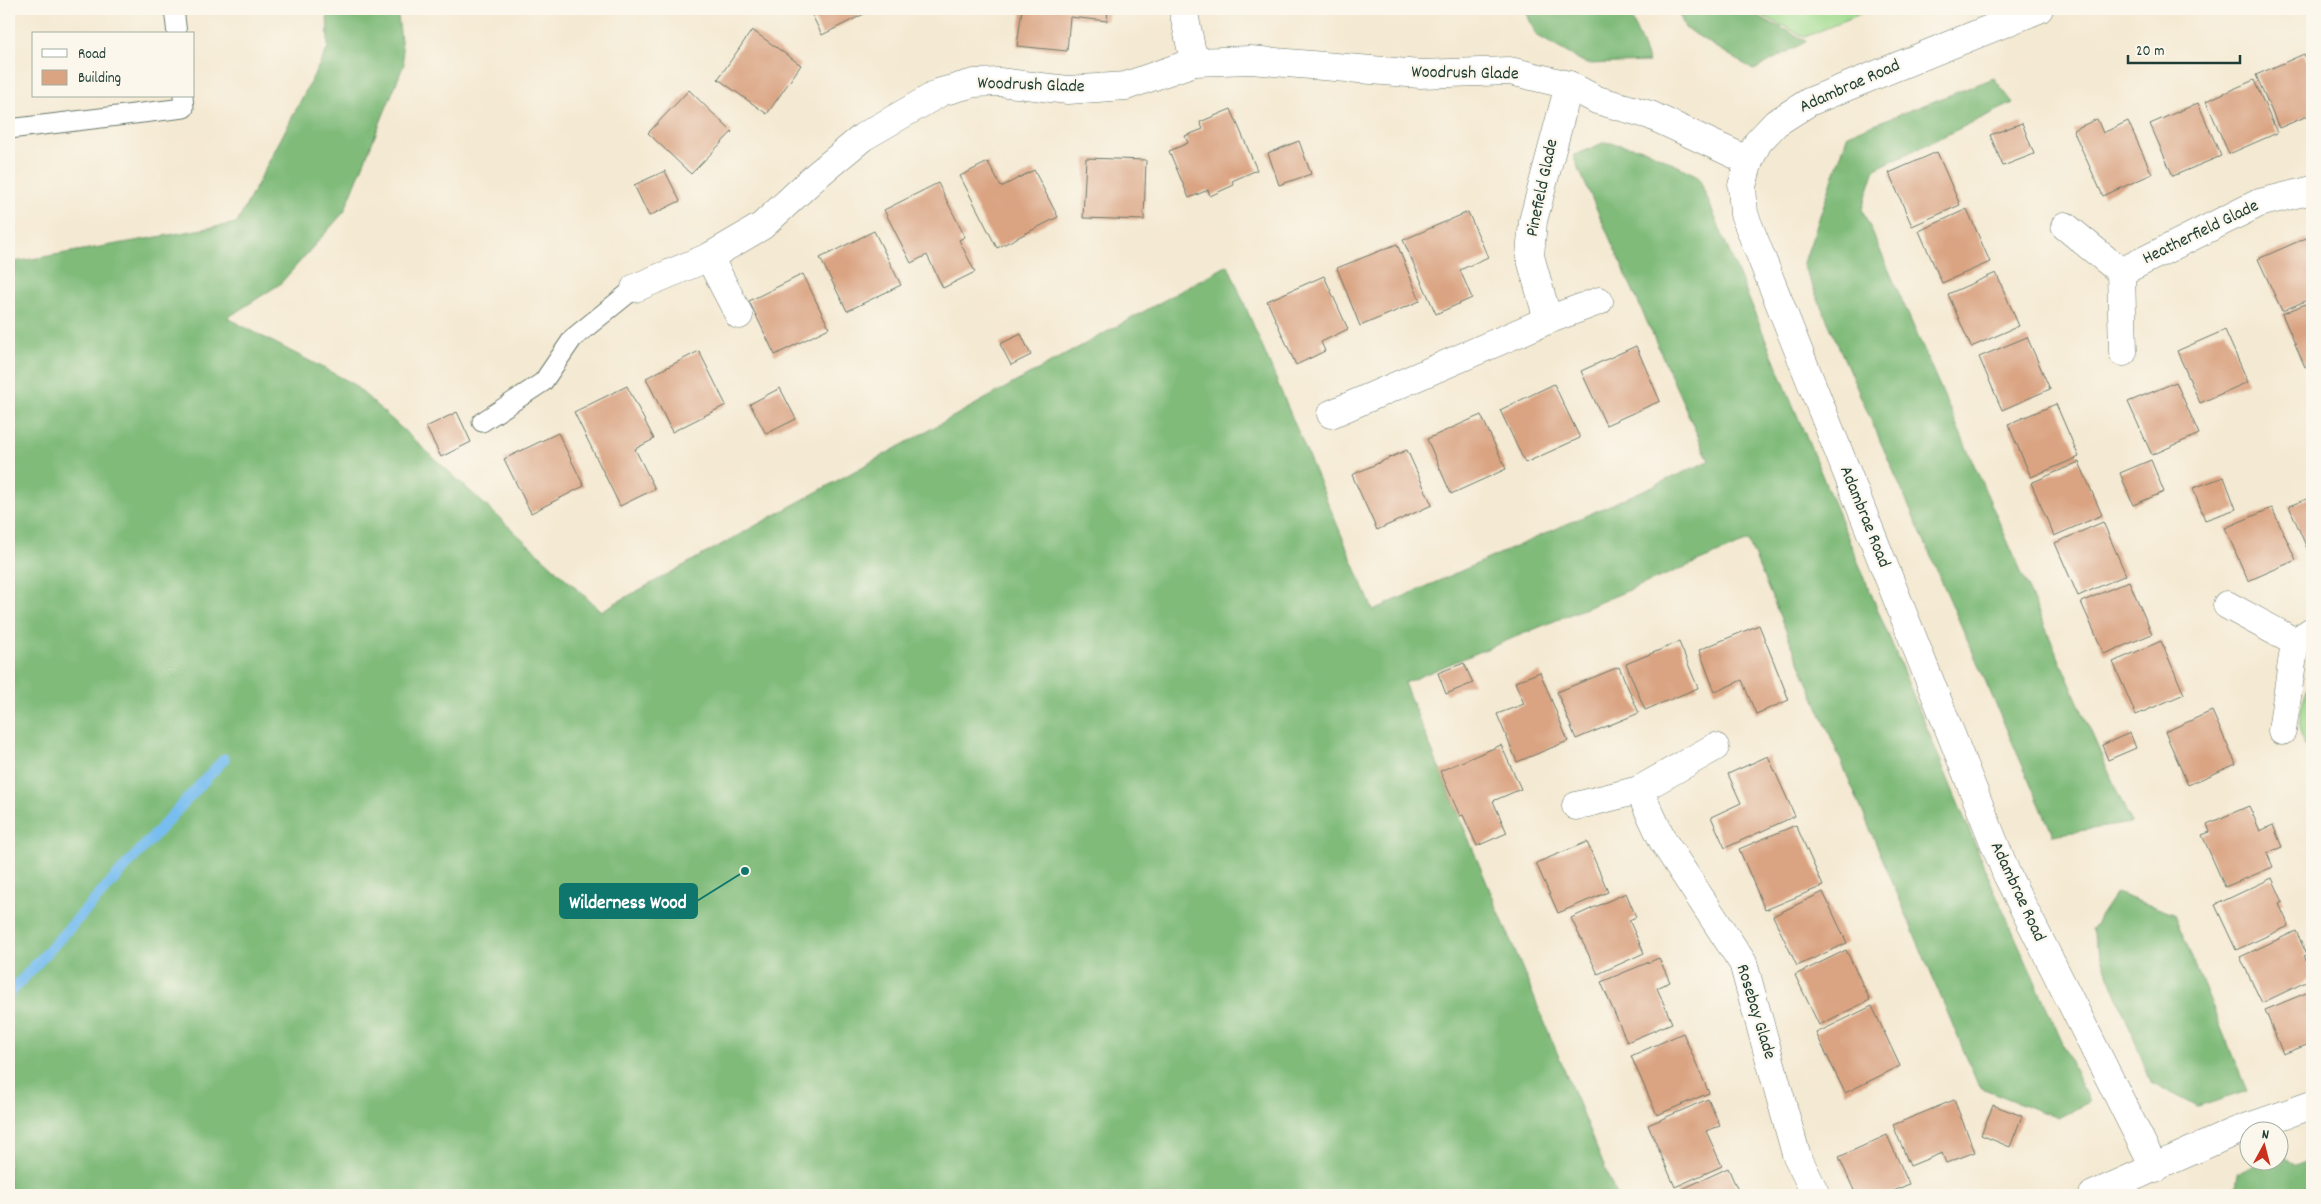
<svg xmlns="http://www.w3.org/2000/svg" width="2321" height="1204" font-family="Dekko,sans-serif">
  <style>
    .green { fill: #a0db8f; stroke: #608c62 }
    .forest { fill: #80bb7a; stroke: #507c57 }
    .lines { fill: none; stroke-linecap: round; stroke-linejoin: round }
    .stream { stroke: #78bdef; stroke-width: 11 }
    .building { fill: #daa483 }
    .lane-casing { stroke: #6a796b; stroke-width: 21 }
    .street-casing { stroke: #6a796b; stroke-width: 29 }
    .lane { stroke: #fff; stroke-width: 19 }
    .street { stroke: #fff; stroke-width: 28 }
    .labels { text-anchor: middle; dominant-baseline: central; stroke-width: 4.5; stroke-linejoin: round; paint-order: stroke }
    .street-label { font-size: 18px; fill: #1f3d34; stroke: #fbf7ec }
    .leader { fill: none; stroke: #0f766e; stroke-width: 2 }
    .callout-dot { fill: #0f766e; stroke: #fbf7ec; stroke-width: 2 }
    .callout { fill: #0f766e; stroke: #0f766e; stroke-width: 2 }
    .callout-label { font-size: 19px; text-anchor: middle; font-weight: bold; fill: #fff }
  </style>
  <rect width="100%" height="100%" fill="#fbf7ec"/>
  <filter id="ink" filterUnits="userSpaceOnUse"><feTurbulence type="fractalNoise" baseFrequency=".02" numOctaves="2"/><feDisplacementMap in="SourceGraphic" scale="10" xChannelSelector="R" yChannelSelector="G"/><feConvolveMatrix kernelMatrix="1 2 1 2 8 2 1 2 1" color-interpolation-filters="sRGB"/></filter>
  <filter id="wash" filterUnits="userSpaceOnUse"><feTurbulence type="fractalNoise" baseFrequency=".0096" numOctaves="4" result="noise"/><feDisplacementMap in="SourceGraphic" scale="20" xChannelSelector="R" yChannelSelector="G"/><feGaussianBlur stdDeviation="1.12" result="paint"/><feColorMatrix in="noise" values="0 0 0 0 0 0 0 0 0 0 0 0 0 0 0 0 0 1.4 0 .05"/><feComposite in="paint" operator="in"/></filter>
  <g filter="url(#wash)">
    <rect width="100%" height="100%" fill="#f4e9d2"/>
    <g class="green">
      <path d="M 1749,9 L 1872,9 L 1805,37 Z"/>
      <path d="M 2312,673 L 2312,743 L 2304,747 L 2299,727 L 2302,705 Z"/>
    </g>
    <g class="forest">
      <path d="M 327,9 L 397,9 L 404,64 L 344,212 L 280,284 L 227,318 L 352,383 L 601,611 L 1228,265 L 1373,610 L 1709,461 L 1573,156 L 1605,142 L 1644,149 L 1698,176 L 1991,883 L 2089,1102 L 2058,1118 L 1979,1087 L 1748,541 L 1404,683 L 1616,1195 L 9,1195 L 9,263 L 237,223 L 328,48 Z"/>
      <path d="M 1525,9 L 1628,9 L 1649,62 L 1587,64 L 1536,35 Z"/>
      <path d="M 1677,9 L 1747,9 L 1748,11 L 1807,41 L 1754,70 L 1685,28 Z"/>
      <path d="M 1994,78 L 2013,103 L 1875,169 L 1862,209 L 2131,823 L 2053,835 L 1803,265 L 1848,134 Z"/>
      <path d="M 2116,893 L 2174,914 L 2247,1091 L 2198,1107 L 2151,1082 L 2091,930 Z"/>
      <path d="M 2281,1154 L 2296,1166 L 2312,1158 L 2312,1194 L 2235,1195 L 2238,1173 L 2263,1162 L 2278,1162 L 2279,1155 Z"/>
    </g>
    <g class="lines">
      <path class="stream" d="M 9,994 L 224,759"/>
    </g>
    <g id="blocks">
      <g class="building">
        <path d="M 809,9 L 874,9 L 822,35 Z"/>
        <path d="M 1022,9 L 1108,9 L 1107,21 L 1070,17 L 1067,51 L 1017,46 Z"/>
        <path d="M 752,30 L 801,65 L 767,114 L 718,79 Z"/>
        <path d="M 2304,54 L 2312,74 L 2312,114 L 2279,128 L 2256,75 Z"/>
        <path d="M 2254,80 L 2277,133 L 2229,154 L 2206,101 Z"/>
        <path d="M 689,90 L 732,132 L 691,174 L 648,133 Z"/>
        <path d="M 2198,103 L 2221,156 L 2173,176 L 2150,124 Z"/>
        <path d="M 1231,109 L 1257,170 L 1232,181 L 1234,185 L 1210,196 L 1208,190 L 1189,198 L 1169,151 L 1188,143 L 1185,136 L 1203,129 L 1200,122 Z"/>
        <path d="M 2097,119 L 2103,133 L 2128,121 L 2152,174 L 2103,196 L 2073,130 Z"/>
        <path d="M 2022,123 L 2034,154 L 2003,166 L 1990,135 Z"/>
        <path d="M 1299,141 L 1311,174 L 1279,185 L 1268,153 Z"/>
        <path d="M 1937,152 L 1960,205 L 1912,226 L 1889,173 Z"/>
        <path d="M 1086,158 L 1146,160 L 1144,220 L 1083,218 Z"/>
        <path d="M 988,162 L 1001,187 L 1034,170 L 1058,217 L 997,248 L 960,176 Z"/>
        <path d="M 665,171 L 680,201 L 649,216 L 634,185 Z"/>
        <path d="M 938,183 L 965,237 L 959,240 L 975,272 L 943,288 L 927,255 L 911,263 L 884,210 Z"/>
        <path d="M 1967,209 L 1990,262 L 1942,283 L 1919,231 Z"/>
        <path d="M 1468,212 L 1488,257 L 1460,270 L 1472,298 L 1436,314 L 1403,240 Z"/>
        <path d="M 874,231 L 901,285 L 847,311 L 820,258 Z"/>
        <path d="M 2306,238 L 2312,252 L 2312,298 L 2282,311 L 2258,259 Z"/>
        <path d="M 1397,244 L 1420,301 L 1360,326 L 1337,268 Z"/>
        <path d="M 1996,273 L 2019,326 L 1971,347 L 1948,294 Z"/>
        <path d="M 803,274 L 829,328 L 775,355 L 749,301 Z"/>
        <path d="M 1324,276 L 1348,329 L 1321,342 L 1325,351 L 1296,365 L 1267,301 Z"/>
        <path d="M 2312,301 L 2312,364 L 2305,367 L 2282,314 Z"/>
        <path d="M 2225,330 L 2248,382 L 2200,403 L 2177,351 Z"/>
        <path d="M 1021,334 L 1031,355 L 1011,365 L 1000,344 Z"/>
        <path d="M 2027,337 L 2050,389 L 2002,410 L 1979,357 Z"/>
        <path d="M 1636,346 L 1660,401 L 1606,425 L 1581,371 Z"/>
        <path d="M 699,351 L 726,405 L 672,432 L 646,378 Z"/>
        <path d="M 2176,382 L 2199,434 L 2152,455 L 2128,402 Z"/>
        <path d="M 1554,384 L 1580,438 L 1525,463 L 1500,410 Z"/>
        <path d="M 627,386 L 654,439 L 635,449 L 655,489 L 620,506 L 574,412 Z"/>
        <path d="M 780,388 L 796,419 L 766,434 L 750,404 Z"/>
        <path d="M 2056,404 L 2079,457 L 2031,477 L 2008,424 Z"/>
        <path d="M 457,412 L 471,442 L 441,457 L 426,427 Z"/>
        <path d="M 1481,415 L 1506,469 L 1451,494 L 1427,439 Z"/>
        <path d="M 558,433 L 584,486 L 531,513 L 504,459 Z"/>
        <path d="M 1407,450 L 1432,505 L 1377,530 L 1352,475 Z"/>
        <path d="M 2151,460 L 2164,492 L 2133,505 L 2120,473 Z"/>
        <path d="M 2079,462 L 2102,515 L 2054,536 L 2031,483 Z"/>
        <path d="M 2224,477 L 2236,509 L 2205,520 L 2193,488 Z"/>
        <path d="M 2312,497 L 2312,560 L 2289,506 Z"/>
        <path d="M 2272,508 L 2296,560 L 2248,581 L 2225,528 Z"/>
        <path d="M 2103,522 L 2126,575 L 2078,596 L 2055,543 Z"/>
        <path d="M 2129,581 L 2152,634 L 2104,654 L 2081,602 Z"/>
        <path d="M 1759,625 L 1789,700 L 1756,714 L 1742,680 L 1715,692 L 1699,650 Z"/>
        <path d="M 2161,641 L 2184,694 L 2136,715 L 2113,662 Z"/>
        <path d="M 1679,642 L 1698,688 L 1645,710 L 1626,664 Z"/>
        <path d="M 1464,663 L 1473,683 L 1446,694 L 1438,673 Z"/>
        <path d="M 1619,667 L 1639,713 L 1576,739 L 1557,692 Z"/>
        <path d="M 1540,672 L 1568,741 L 1517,762 L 1497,714 L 1524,704 L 1515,682 Z"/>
        <path d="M 2212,711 L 2236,764 L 2188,785 L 2165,732 Z"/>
        <path d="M 2130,733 L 2136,748 L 2108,760 L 2102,745 Z"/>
        <path d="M 1501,745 L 1521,789 L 1493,801 L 1507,833 L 1477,846 L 1463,815 L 1460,816 L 1440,771 Z"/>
        <path d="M 1768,756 L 1795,816 L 1725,848 L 1711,817 L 1741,803 L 1728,774 Z"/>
        <path d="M 2249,806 L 2260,831 L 2273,825 L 2282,847 L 2267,853 L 2273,867 L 2225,887 L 2202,835 L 2210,832 L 2207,824 Z"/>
        <path d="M 1796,825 L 1823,886 L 1765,910 L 1739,849 Z"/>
        <path d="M 1587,842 L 1608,892 L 1558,913 L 1536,863 Z"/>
        <path d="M 2272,878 L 2283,902 L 2279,904 L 2289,926 L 2236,950 L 2215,905 Z"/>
        <path d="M 1823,892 L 1847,943 L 1797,966 L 1773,916 Z"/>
        <path d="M 1626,893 L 1636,917 L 1629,920 L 1644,953 L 1598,974 L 1571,918 Z"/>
        <path d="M 2296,931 L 2307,955 L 2304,956 L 2312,973 L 2312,979 L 2262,1003 L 2240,957 Z"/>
        <path d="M 1846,950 L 1870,1000 L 1819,1025 L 1795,975 Z"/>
        <path d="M 1659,958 L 1670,982 L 1657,988 L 1672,1023 L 1627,1042 L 1601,982 Z"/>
        <path d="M 2311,991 L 2312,1043 L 2283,1054 L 2265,1010 Z"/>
        <path d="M 1872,1006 L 1900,1066 L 1845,1093 L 1816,1033 Z"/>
        <path d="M 1683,1033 L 1709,1093 L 1657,1115 L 1631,1056 Z"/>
        <path d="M 1708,1099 L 1720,1126 L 1706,1131 L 1722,1166 L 1675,1187 L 1648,1125 Z"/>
        <path d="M 1954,1100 L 1975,1152 L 1946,1163 L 1942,1153 L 1910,1166 L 1893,1125 Z"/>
        <path d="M 1993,1105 L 2022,1116 L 2010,1147 L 1981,1135 Z"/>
        <path d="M 1887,1135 L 1909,1184 L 1885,1195 L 1856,1195 L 1839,1157 Z"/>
        <path d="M 1728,1168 L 1740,1195 L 1677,1195 L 1676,1192 Z"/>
      </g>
    </g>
  </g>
  <g filter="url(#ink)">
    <use href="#blocks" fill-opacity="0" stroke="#6a796b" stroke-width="1"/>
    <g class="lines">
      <defs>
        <g id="lane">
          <path d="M 174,9 L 177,34"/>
          <path d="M 9,129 L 184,108 L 183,96"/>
          <path d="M 482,422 L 543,382 L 573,338 L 635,288"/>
        </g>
        <g id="street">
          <path d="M 1183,9 L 1194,62"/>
          <path d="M 2039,9 L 1809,102 L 1776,123 L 1758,142 L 1749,161 L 1742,186 L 1744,214 L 2007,875 L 2155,1169"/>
          <path d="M 1569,85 L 1533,221 L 1530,256 L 1548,320 L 1599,301"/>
          <path d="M 2065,226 L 2121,272"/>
          <path d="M 635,288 L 709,257"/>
          <path d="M 739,315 L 709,257 L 762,226 L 817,175 L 863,137 L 941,92 L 974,83 L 999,82 L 1068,90 L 1126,86 L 1194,62 L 1250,60 L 1420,74 L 1510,71 L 1569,85 L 1597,100 L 1650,115 L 1749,161"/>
          <path d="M 2123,352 L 2121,272 L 2259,203 L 2312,190"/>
          <path d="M 1331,414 L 1548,320"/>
          <path d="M 2227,605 L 2295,642 L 2312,631"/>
          <path d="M 2282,731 L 2295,642"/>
          <path d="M 1715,747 L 1639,790 L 1663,841 L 1743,963 L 1796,1154 L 1816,1195"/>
          <path d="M 1576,806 L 1639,790"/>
          <path d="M 2093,1195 L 2234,1132 L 2312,1105"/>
        </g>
      </defs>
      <use href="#lane" class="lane-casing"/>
      <use href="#street" class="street-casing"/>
      <use href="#lane" class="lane"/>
      <use href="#street" class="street"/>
    </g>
  </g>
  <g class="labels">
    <g class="street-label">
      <text transform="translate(1465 74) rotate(1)">Woodrush Glade</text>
      <text transform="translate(1031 86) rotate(2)">Woodrush Glade</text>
      <text transform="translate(1850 87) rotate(-24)">Adambrae Road</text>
      <text transform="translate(1543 188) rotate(-78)">Pinefield Glade</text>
      <text transform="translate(2201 233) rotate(-26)">Heatherfield Glade</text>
      <text transform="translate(1864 517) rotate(68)">Adambrae Road</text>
      <text transform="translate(2017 892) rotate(65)">Adambrae Road</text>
      <text transform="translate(1755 1012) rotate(73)">Rosebay Glade</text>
    </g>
  </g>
  <path class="leader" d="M745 871L697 901"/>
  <circle class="callout-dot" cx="745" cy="871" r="5"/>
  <rect class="callout" x="560" y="884" width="137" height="34" rx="5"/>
  <g class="callout-label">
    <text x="628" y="908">Wilderness Wood</text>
  </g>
  <rect width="2321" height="1204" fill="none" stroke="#fbf7ec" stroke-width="30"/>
  <rect x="32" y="32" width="162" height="65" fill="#fbf7ec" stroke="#a3ada2"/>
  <rect x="42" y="49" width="25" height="8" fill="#ffffff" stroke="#a3ada2"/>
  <text x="78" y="58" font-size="15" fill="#1f3d34">Road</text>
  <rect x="42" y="70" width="25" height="15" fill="#daa483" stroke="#a3ada2"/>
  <text x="78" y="82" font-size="15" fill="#1f3d34">Building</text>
  <g transform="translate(2264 1146) rotate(7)"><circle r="24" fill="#fbf7ec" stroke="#a3ada2"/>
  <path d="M0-4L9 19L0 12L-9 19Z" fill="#c8321e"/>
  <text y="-8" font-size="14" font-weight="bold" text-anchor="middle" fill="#1f3d34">N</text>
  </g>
  <path d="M2128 55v8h112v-8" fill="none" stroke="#1f3d34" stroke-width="2.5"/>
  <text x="2136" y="55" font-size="15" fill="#1f3d34" stroke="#fbf7ec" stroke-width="4" paint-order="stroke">20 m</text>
</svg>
